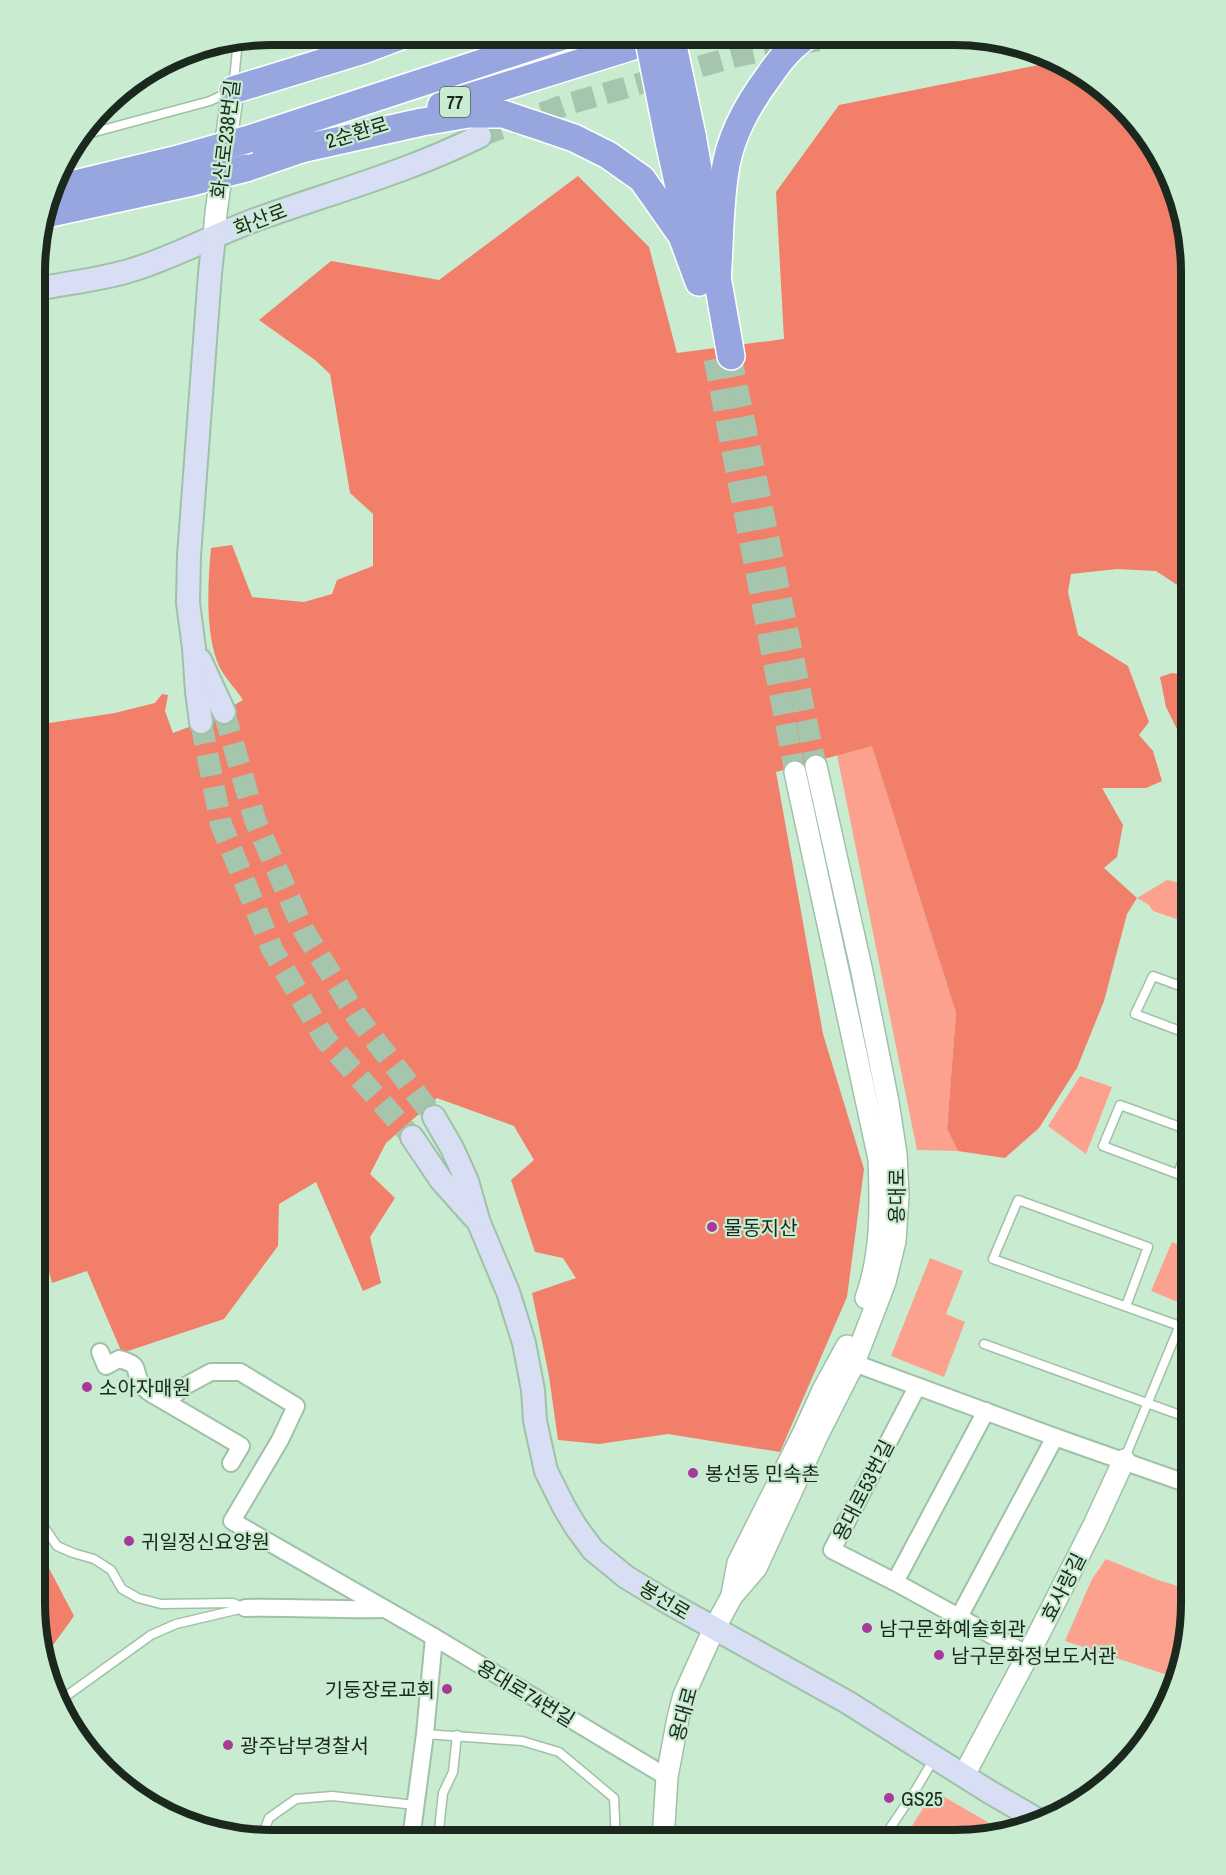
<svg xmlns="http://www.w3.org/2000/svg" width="1226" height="1875" font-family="'Archivo Narrow','Noto Sans KR',sans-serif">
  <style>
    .green { fill: #fda18f }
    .forest { fill: #f17f69 }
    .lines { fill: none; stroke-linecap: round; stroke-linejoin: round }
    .tertiary-tunnel { stroke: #a6c5ad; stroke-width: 21; stroke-dasharray: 21 10; stroke-linecap: butt }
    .secondary-tunnel { stroke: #a6c5ad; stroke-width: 22; stroke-dasharray: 22 11; stroke-linecap: butt }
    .service-casing { stroke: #9fc1a7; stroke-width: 11 }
    .minor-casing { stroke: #9fc1a7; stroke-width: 20 }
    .tertiary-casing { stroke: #9fc1a7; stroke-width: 24 }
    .secondary-casing { stroke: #9fc1a7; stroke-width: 26 }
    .trunk-casing { stroke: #fff; stroke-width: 30 }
    .service { stroke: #fff; stroke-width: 8 }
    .minor { stroke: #fff; stroke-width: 16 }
    .tertiary { stroke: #fff; stroke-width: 21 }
    .secondary { stroke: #d8def3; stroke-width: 22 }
    .trunk { stroke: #98a6df; stroke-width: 27 }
    .trunk-bridge-casing { stroke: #fff; stroke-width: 30; stroke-linecap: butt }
    .trunk-bridge { stroke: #98a6df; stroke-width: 27 }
    .poi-dot { fill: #a63a9b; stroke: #c9ecd1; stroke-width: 2 }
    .labels { text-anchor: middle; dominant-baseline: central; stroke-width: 4.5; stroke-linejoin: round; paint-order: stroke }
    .shield { fill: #c9ecd1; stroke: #4f6354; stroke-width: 1.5 }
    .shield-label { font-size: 18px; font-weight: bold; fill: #1b281e }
    .street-label { font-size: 20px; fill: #1b281e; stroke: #c9ecd1 }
    .poi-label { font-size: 20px; fill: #1b281e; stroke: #c9ecd1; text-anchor: start }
    .rim { fill: none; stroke: #1b281e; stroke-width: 8 }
  </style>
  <rect width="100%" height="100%" fill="#c9ecd1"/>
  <g class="green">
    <path d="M 872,745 L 956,1013 L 947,1129 L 958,1151 L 917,1150 L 837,755 Z"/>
    <path d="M 1167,880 L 1191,885 L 1191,924 L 1153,911 L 1149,905 L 1137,898 Z"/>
    <path d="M 1080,1076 L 1112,1087 L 1086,1154 L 1048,1126 Z"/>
    <path d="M 1172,1242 L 1191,1250 L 1191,1271 L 1178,1302 L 1151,1291 Z"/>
    <path d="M 930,1258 L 963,1271 L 946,1314 L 965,1322 L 944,1377 L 891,1356 Z"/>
    <path d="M 1106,1559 L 1158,1580 L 1191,1590 L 1191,1619 L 1179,1679 L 1065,1641 L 1092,1579 Z"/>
    <path d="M 934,1791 L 1003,1831 L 954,1840 L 903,1840 Z"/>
  </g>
  <g class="forest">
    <path d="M 1059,61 L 1098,83 L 1142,127 L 1173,181 L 1191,272 L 1191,594 L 1156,571 L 1117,569 L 1071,574 L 1068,592 L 1078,635 L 1128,666 L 1149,722 L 1139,735 L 1153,751 L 1162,781 L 1146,788 L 1102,788 L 1123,825 L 1117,857 L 1104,868 L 1137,898 L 1127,914 L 1104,1001 L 1077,1068 L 1039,1128 L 1005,1158 L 958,1151 L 947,1129 L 956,1013 L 872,746 L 776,772 L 823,1034 L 864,1169 L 847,1297 L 780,1452 L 668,1434 L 599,1444 L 558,1440 L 549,1376 L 532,1293 L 576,1278 L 563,1258 L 535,1252 L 511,1180 L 534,1160 L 514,1126 L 437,1098 L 386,1143 L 370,1174 L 395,1198 L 370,1237 L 381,1283 L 363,1291 L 316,1182 L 279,1204 L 278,1246 L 224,1319 L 122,1353 L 87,1271 L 52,1283 L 35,1220 L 35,1140 L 39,1137 L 35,1132 L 36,725 L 115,713 L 155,703 L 162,694 L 168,695 L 165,711 L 173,733 L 210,719 L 243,700 C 235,687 222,676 217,661 C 205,628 208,582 211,548 L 232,545 L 252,597 L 304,602 L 332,594 L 337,580 L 373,566 L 373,514 L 350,493 L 330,374 L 315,360 L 259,320 L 331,261 L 439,280 L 578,176 L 649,247 L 677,353 L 784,339 L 776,192 L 839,105 Z"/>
    <path d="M 1172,673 L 1191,676 L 1191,730 L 1178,731 L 1166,707 L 1160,677 Z"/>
    <path d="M 35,1536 L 42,1555 L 74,1616 L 51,1648 L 43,1648 L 35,1603 Z"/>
  </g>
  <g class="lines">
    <g class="tertiary-tunnel">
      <path d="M 731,356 L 816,766"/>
      <path d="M 714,359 L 795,772"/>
    </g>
    <g class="secondary-tunnel">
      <path d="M 480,136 L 568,104 L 737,56 L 839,36"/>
      <path d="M 224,712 L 255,820 L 304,931 L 358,1018 L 434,1117"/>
      <path d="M 201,722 L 221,824 L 272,949 L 325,1039 L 412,1137"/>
    </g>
    <defs>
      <g id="service">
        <path d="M 80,136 L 210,101 L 233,90 L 238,40"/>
        <path d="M 1191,1035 L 1135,1014 L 1153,976 L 1191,990"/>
        <path d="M 1178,1174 L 1191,1136"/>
        <path d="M 1191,1179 L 1103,1146 L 1120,1105 L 1191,1131"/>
        <path d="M 1126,1306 L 1148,1247 L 1018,1200 L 993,1259 L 1191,1330"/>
        <path d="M 984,1344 L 1191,1419"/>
        <path d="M 1124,1460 L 1191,1298"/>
        <path d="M 35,1504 L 42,1524 L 57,1546 L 73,1553 L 94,1559 L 111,1570 L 122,1589 L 138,1598 L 161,1604 L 233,1603 L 245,1608"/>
        <path d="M 58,1702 L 151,1635 L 176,1624 L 244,1608"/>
        <path d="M 425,1734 L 522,1741 L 559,1752 L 614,1798 L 616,1840"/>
        <path d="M 261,1839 L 269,1818 L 296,1799 L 332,1796 L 415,1805"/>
        <path d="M 438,1839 L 443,1793 L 453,1772 L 457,1735"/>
        <path d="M 882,1840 L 915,1791 L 935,1757"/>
      </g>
      <g id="minor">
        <path d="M 100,1352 L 106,1366 L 119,1359 C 144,1366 131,1369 142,1385 C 147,1393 159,1398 166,1402"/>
        <path d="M 854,1363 L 1055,1437 L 1191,1485"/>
        <path d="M 917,1387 L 832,1550 L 895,1582 L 1028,1655"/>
        <path d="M 231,1463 L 241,1446 L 166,1402 L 185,1386 L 211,1372 L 240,1372 L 296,1406 L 280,1440 L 232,1521 L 434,1637 L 667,1777"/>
        <path d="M 895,1582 L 986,1411"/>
        <path d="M 245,1608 C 291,1607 336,1610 383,1609"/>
        <path d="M 959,1617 L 1055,1437"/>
        <path d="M 411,1839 L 425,1734 L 434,1637"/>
      </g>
      <g id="tertiary">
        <path d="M 214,237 L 216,213 L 233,90"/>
        <path d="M 795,772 L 879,1159 C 881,1205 882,1254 866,1298"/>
        <path d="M 732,1595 L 738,1563 L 803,1434 L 823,1390 L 847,1346"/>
        <path d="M 964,1775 L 1028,1655 L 1094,1525 L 1124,1460"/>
        <path d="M 663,1840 L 667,1777 L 678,1718 L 684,1695 L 714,1629 L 732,1596 L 756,1568 L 817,1436 L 854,1363 L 885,1282 L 895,1241 L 898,1196 L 896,1154 L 888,1102 L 862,972 L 816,766"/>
      </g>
      <g id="secondary">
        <path d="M 37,289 C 67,283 106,279 135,269 C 180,255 221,231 266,216 C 337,191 412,170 480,136"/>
        <path d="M 200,660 L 224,712"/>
        <path d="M 201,722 L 197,692 L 194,648 L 188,603 L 189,556 L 210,273 L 214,237"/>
        <path d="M 434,1117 L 452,1148 L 467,1181 L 479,1223 L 508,1292 L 524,1343 L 533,1390 L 535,1421 L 546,1471 L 564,1507 L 576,1527 L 593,1550 L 626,1577 L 669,1603 L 847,1702 L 988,1791 L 1043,1823"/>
        <path d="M 412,1137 L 441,1180 L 474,1217"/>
      </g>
      <g id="trunk">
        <path d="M 233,90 L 363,50 L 403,35"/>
        <path d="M 441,106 L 665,36"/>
        <path d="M 692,135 L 731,356"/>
        <path d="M 249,139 L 567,35"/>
        <path d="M 669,141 L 690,237"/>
        <path d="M 296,150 L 422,122 L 469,114 L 503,114 L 542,127 L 574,138 L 608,155 L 642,179 L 682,236 L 699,282"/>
        <path d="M 246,168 L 313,145"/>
        <path d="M 54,189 L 182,158"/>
        <path d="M 46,214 L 192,182"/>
        <path d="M 717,281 C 720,244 719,207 725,171 C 730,136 748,104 769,76 C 779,61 792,45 807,36"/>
      </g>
    </defs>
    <use href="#service" class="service-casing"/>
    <use href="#minor" class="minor-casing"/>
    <use href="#tertiary" class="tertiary-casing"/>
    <use href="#secondary" class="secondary-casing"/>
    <use href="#trunk" class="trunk-casing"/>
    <use href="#service" class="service"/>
    <use href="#minor" class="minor"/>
    <use href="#tertiary" class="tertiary"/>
    <use href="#secondary" class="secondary"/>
    <use href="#trunk" class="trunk"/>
    <defs>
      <g id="trunk-bridge">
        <path d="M 648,36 L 669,141"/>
        <path d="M 671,36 L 692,135"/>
        <path d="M 182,158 L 249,139"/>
        <path d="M 192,182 L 246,168"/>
      </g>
    </defs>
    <use href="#trunk-bridge" class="trunk-bridge-casing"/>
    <use href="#trunk-bridge" class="trunk-bridge"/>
  </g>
  <g class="poi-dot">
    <circle cx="712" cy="1227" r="6"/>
    <circle cx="87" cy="1387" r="6"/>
    <circle cx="693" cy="1473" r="6"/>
    <circle cx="129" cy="1541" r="6"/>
    <circle cx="867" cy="1628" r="6"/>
    <circle cx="939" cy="1655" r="6"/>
    <circle cx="447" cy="1689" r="6"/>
    <circle cx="228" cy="1745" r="6"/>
    <circle cx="889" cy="1798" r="6"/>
  </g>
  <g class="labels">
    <rect class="shield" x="440" y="87" width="30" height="30" rx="4.5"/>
    <g class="shield-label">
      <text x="455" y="102">77</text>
    </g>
    <g class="street-label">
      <text transform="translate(357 132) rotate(-17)">2순환로</text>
      <text transform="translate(225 139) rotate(-83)">화산로238번길</text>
      <text transform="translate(260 219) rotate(-21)">화산로</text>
      <text transform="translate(896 1196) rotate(-90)">용대로</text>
      <text transform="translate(863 1490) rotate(-63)">용대로53번길</text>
      <text transform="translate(1063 1587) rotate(-63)">효사랑길</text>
      <text transform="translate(665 1600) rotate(31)">봉선로</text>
      <text transform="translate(526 1693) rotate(31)">용대로74번길</text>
      <text transform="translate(683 1714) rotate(-75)">용대로</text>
    </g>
    <g class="poi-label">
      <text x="724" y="1227">물동지산</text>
      <text x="99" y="1387">소아자매원</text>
      <text x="705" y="1473">봉선동 민속촌</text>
      <text x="141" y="1541">귀일정신요양원</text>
      <text x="879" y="1628">남구문화예술회관</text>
      <text x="951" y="1655">남구문화정보도서관</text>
      <text x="435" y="1689" text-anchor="end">기둥장로교회</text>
      <text x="240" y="1745">광주남부경찰서</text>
      <text x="901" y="1798">GS25</text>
    </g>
  </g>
  <path d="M0 0H1226V1875H0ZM272 45H954A227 227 0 0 1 1181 272V1603A227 227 0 0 1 954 1830H272A227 227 0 0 1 45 1603V272A227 227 0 0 1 272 45Z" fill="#c9ecd1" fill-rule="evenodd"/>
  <path class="rim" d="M272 45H954A227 227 0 0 1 1181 272V1603A227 227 0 0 1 954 1830H272A227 227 0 0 1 45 1603V272A227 227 0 0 1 272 45Z"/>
</svg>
